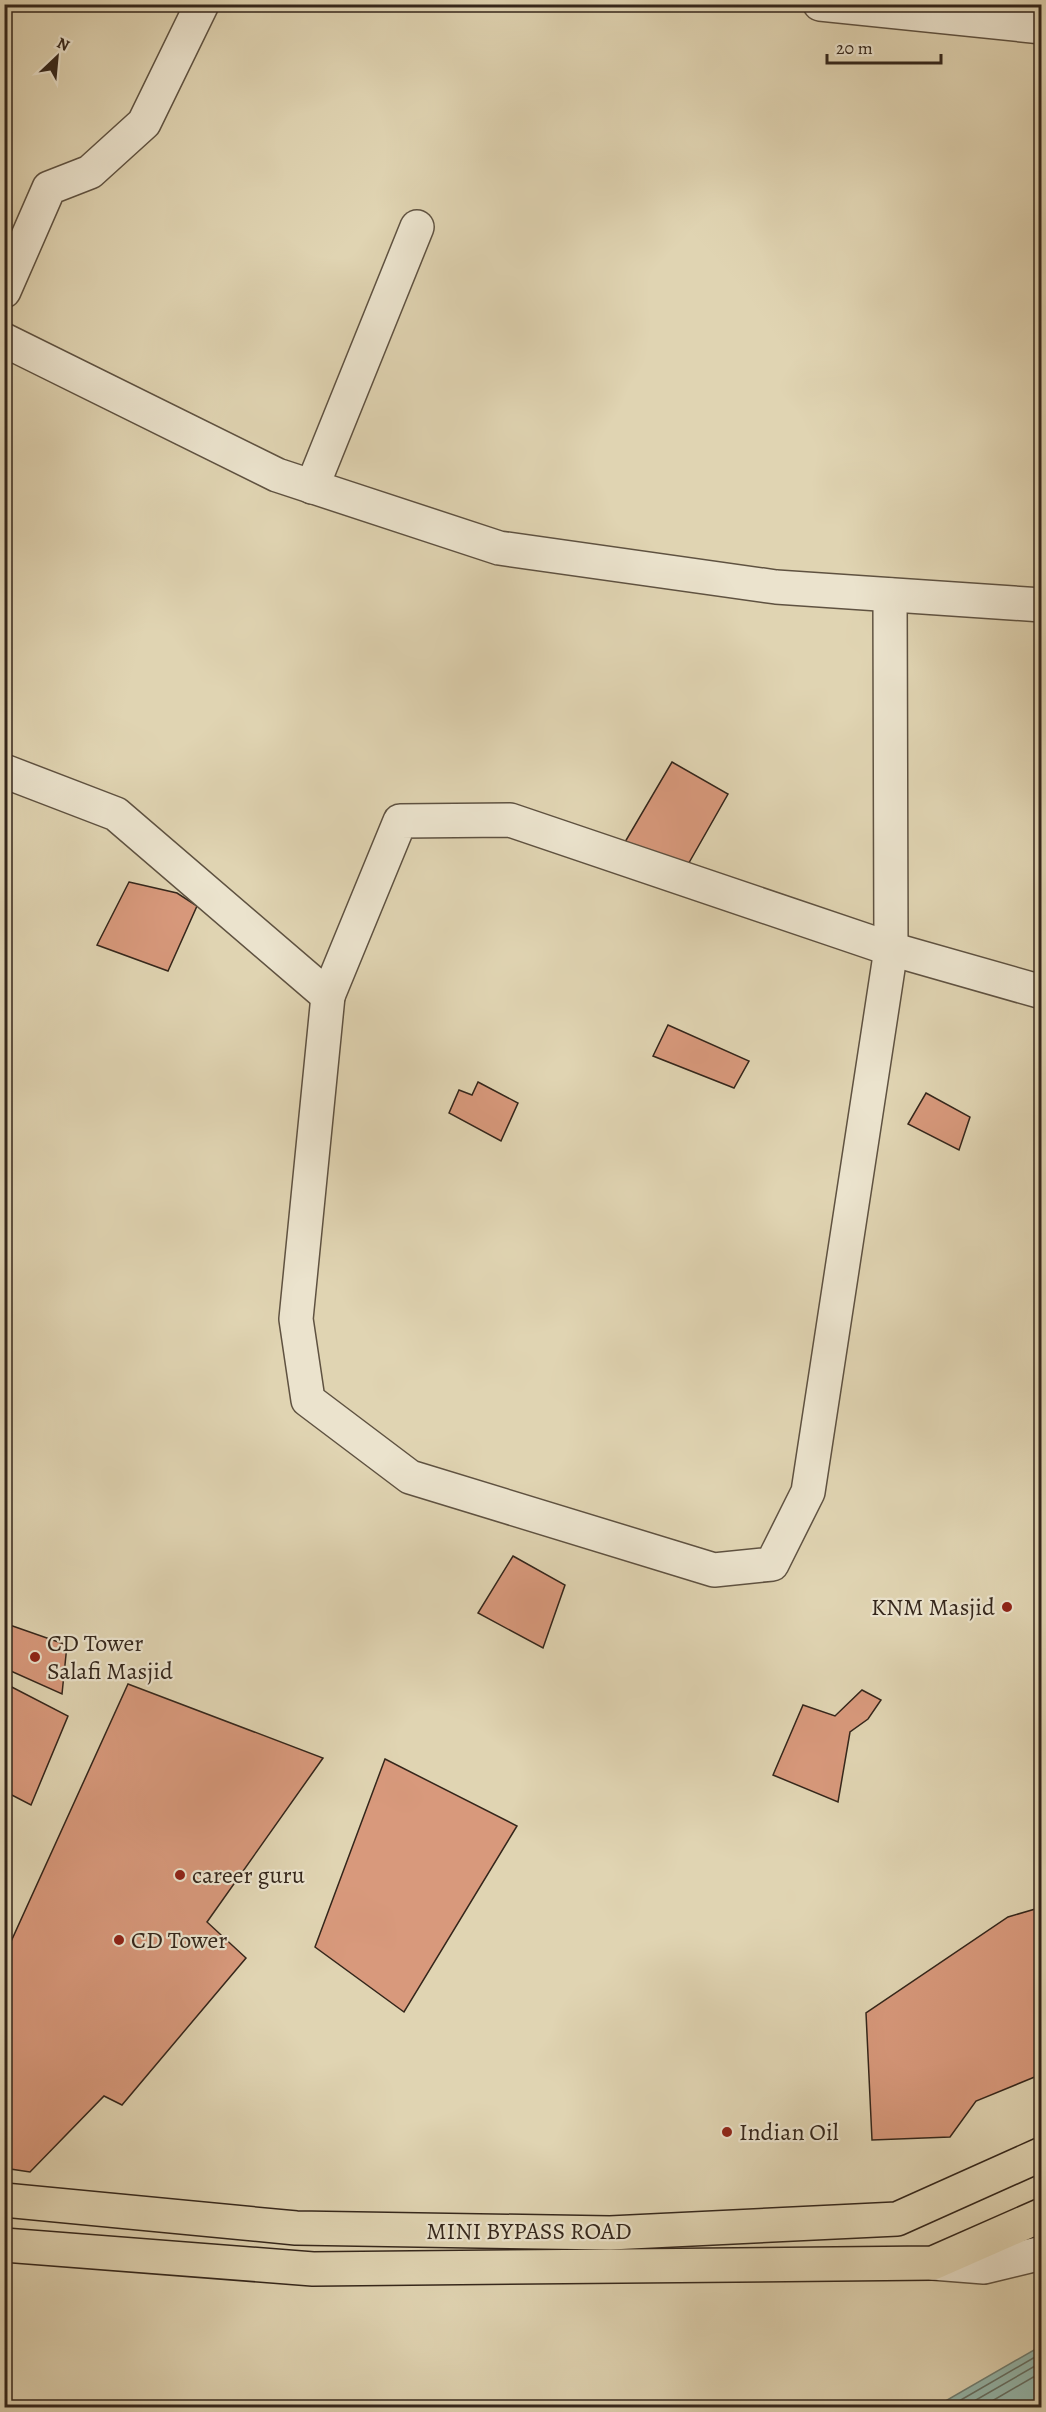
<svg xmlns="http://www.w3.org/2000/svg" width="1046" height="2412" font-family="Alegreya,serif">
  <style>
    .water { fill: #94b8ad; stroke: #6e7e73; stroke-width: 1.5 }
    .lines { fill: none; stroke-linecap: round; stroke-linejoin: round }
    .shore { stroke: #646f64; stroke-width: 1.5 }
    .building { fill: #d8997c; stroke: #34261b; stroke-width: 1.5 }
    .minor-casing { stroke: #5f5241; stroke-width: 36 }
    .major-casing { stroke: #34261b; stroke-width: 36 }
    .minor { stroke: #ebe3cd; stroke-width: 33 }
    .major { stroke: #e0d4b2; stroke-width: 33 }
    .poi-dot { fill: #8f2418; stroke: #ebe3cd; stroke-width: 2 }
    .labels { text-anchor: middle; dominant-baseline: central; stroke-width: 4.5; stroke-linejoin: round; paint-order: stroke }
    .poi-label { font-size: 24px; fill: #34261b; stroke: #ebe3cd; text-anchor: start }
    .street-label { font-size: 24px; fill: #34261b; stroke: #ebe3cd }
  </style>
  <rect width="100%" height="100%" fill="#e0d4b2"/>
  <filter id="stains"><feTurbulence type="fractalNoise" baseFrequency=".00333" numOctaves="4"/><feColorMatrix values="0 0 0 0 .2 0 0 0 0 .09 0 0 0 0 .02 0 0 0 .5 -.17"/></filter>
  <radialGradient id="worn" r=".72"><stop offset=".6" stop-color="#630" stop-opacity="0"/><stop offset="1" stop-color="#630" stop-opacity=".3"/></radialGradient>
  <path class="water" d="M 1041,2346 L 1041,2407 L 935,2407 Z"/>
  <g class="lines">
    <g class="shore">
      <path d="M 947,2408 L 1042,2353"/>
      <path d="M 962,2408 L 1042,2362"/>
      <path d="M 980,2408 L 1042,2372"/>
    </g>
  </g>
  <g class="building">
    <path d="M 672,762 L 728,794 L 682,875 L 625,842 Z"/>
    <path d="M 129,882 L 177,893 L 197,906 L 168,971 L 97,945 Z"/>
    <path d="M 668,1025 L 749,1061 L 734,1088 L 653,1056 Z"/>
    <path d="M 478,1082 L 518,1103 L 501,1141 L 449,1113 L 459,1090 L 472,1095 Z"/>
    <path d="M 926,1093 L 970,1117 L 959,1150 L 908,1124 Z"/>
    <path d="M 513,1556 L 565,1585 L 543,1648 L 478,1613 Z"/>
    <path d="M 4,1623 L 67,1645 L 62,1694 L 4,1668 Z"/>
    <path d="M 4,1683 L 68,1716 L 31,1805 L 4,1791 Z"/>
    <path d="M 128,1684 L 323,1758 L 207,1922 L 246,1958 L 122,2105 L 104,2096 L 30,2172 L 4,2168 L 4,1957 Z"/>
    <path d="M 862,1690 L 881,1700 L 868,1719 L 850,1732 L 838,1802 L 773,1775 L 803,1705 L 835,1716 Z"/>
    <path d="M 385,1759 L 517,1826 L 404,2012 L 315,1947 Z"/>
    <path d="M 1042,1907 L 1042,2074 L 976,2101 L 950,2137 L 872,2140 L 866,2013 L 1008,1917 Z"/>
  </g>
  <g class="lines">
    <defs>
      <g id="minor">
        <path d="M 820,4 L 1042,27"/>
        <path d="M 4,291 L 49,188 L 90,172 L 144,123 L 202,4"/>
        <path d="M 4,340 L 277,475 L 499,548 L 776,587 L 1042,605"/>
        <path d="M 312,487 L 417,227"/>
        <path d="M 4,771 L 116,814 L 328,996 L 400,821 L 510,820 L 891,949 L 1042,992"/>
        <path d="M 328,996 L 296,1319 L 308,1400 L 410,1477 L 714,1570 L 772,1564 L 808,1492 L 891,949 L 890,595"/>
        <path d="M 933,2263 L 984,2267 L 1042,2253"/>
      </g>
      <g id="major">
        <path d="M 4,2200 L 296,2228 L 610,2233 L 897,2219 L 1042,2154"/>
        <path d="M 4,2245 L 313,2269 L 933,2263 L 1042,2215"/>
      </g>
    </defs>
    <use href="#minor" class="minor-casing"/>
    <use href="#major" class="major-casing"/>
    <use href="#minor" class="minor"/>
    <use href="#major" class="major"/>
  </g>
  <g class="poi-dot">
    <circle cx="1007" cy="1607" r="6"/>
    <circle cx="35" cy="1657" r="6"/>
    <circle cx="180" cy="1875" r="6"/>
    <circle cx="119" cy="1940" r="6"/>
    <circle cx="727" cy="2132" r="6"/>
  </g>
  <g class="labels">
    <g class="poi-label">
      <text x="995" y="1607" text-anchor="end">KNM Masjid</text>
      <text x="47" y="1643">CD Tower<tspan x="47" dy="28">Salafi Masjid</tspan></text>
      <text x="192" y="1875">career guru</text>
      <text x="131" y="1940">CD Tower</text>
      <text x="739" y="2132">Indian Oil</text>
    </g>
    <g class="street-label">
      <text x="529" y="2231">MINI BYPASS ROAD</text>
    </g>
  </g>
  <rect width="1046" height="2412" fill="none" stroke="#e0d4b2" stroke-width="24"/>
  <rect x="6" y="6" width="1034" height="2400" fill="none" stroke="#34261b" stroke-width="3"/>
  <rect x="12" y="12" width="1022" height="2388" fill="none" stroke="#34261b" stroke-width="1.5"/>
  <g transform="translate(57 57) rotate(26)" stroke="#ebe3cd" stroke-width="4.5" paint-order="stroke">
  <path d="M0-4.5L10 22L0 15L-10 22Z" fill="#34261b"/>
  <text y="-9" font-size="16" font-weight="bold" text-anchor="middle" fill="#34261b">N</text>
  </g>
  <path d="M827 54v9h114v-9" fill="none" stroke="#34261b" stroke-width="3"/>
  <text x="836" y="54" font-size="18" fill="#34261b" stroke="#ebe3cd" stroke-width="4.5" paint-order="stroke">20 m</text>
  <rect width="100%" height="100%" filter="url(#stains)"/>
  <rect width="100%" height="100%" fill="url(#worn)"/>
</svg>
